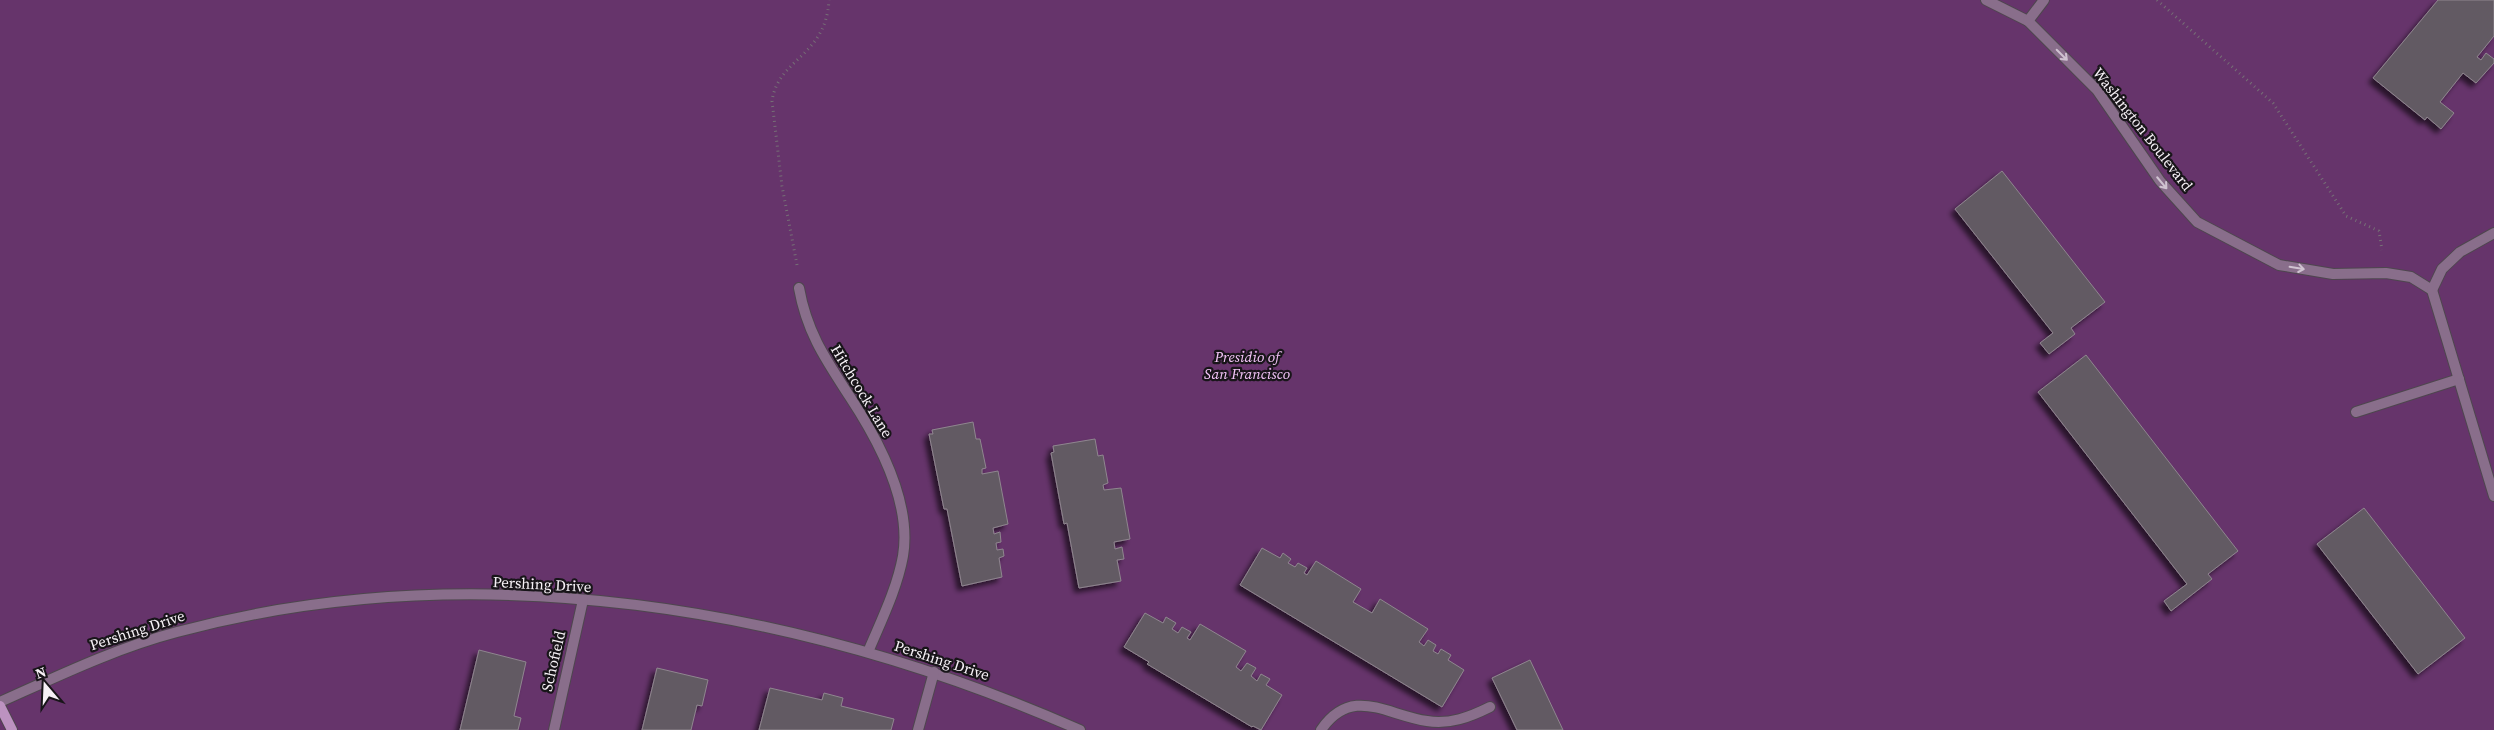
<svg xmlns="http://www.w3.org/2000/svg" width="2494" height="730" font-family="'Source Serif 4',serif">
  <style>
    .green { fill: #66346b }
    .building { fill: #625a63; stroke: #8f868f; filter: url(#shadow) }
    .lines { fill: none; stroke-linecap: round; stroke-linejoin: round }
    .service-casing { stroke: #4e474e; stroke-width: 12 }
    .minor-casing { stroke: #4e474e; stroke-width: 12 }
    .secondary-casing { stroke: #4e474e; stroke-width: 12 }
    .path { stroke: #766f76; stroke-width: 3; stroke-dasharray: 1 4; stroke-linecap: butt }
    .service { stroke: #896e8b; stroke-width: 10 }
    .minor { stroke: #896e8b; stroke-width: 10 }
    .secondary { stroke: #bc92c0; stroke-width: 10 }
    .oneway { stroke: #d0c3d1 }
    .labels { text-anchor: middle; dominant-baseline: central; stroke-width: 4.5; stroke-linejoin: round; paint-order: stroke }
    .street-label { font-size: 15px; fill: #f6f1f6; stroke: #181519 }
    .park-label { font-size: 15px; font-style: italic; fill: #f4c4f9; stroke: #181519 }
  </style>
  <defs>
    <filter id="shadow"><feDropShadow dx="-4.5" dy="4.5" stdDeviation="2.5" flood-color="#0009"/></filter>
  </defs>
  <rect width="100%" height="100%" fill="#332b33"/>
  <rect class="green" x="0" y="0" width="2494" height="730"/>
  <g class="building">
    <path d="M 2438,0 L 2494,0 L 2494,36 L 2477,57 L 2481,60 L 2486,53 L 2494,59 L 2494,63 L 2476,83 L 2463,73 L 2440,102 L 2454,113 L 2441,129 L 2427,117 L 2425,120 L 2373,78 Z"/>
    <path d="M 2002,171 L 2105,302 L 2071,328 L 2075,334 L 2049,354 L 2040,343 L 2053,333 L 1955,209 Z"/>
    <path d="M 2086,355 L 2238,551 L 2208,574 L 2212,579 L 2171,611 L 2164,601 L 2187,584 L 2038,392 Z"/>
    <path d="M 973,422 L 976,439 L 980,439 L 986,468 L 982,469 L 982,474 L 998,471 L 1008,524 L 993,528 L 994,534 L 1000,532 L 1001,542 L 996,543 L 997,550 L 1003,549 L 1004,556 L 999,558 L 1002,577 L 962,586 L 947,509 L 944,509 L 929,434 L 933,434 L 932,430 Z"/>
    <path d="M 1095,439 L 1098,456 L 1103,455 L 1108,483 L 1103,485 L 1104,490 L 1121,488 L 1130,539 L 1114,542 L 1115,549 L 1122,547 L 1124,559 L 1117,560 L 1121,581 L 1079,588 L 1067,523 L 1064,524 L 1051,453 L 1054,452 L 1053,446 Z"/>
    <path d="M 2364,508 L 2465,638 L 2418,674 L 2317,544 Z"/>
    <path d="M 1262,548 L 1280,558 L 1283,553 L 1291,559 L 1288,563 L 1295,567 L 1298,563 L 1307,568 L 1304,573 L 1307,575 L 1316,561 L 1361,589 L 1353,602 L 1372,613 L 1380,599 L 1428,629 L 1419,642 L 1424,646 L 1428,640 L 1436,645 L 1433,651 L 1438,654 L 1441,649 L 1451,655 L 1448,660 L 1464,670 L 1442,707 L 1240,585 Z"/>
    <path d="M 1145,613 L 1163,623 L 1166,617 L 1176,623 L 1172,629 L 1178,633 L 1182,627 L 1191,632 L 1187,638 L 1190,640 L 1200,624 L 1246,651 L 1236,667 L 1241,671 L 1247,663 L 1256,668 L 1251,676 L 1257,681 L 1261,674 L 1270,679 L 1266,685 L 1282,695 L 1261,730 L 1253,726 L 1252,727 L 1147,664 L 1149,662 L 1124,647 Z"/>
    <path d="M 479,650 L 526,662 L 514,716 L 521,718 L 518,730 L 460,730 Z"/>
    <path d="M 1530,660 L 1563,730 L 1517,730 L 1492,678 Z"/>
    <path d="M 657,668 L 708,680 L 702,706 L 697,705 L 691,730 L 642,730 Z"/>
    <path d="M 770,688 L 822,700 L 824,693 L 843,698 L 841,706 L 894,719 L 891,730 L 759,730 Z"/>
  </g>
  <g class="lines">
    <defs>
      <path id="service" d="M 2356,412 L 2459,379"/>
      <g id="minor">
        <path d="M 1986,0 L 2028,21 L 2097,90 L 2160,181 L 2197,222 L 2279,265 L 2333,274 L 2386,273 L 2411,277 L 2432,290"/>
        <path d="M 2028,21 L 2044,0"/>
        <path d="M 799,288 C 807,333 826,360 850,397 C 879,441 912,502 903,556 C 897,589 881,621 868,652"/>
        <path d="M 2432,290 L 2494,496"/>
        <path d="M 2432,290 L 2442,269 L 2460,252 L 2494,233"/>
        <path d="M 0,702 C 58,676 116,648 177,632 C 476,552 801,607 1080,730"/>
        <path d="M 554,730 L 583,600"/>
        <path d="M 918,730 L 934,672"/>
        <path d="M 1321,730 C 1352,685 1386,715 1427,721 C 1449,725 1470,717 1490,707"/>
      </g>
      <path id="secondary" d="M 0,706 L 12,730"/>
    </defs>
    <use href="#service" class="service-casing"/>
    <use href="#minor" class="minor-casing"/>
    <use href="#secondary" class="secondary-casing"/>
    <g class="path">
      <path d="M 2157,0 L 2273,103 L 2346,216 L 2379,231 L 2382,250"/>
      <path d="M 797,265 L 782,186 L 772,101 C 778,58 826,57 829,0"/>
    </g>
    <use href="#service" class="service"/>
    <use href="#minor" class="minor"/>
    <use href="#secondary" class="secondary"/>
  </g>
  <defs><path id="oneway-shaft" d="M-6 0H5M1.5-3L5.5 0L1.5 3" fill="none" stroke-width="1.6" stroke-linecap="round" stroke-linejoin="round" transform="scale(1.25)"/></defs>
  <g class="oneway">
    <use href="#oneway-shaft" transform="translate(2062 55) rotate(45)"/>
    <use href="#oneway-shaft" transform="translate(2162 183) rotate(50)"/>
    <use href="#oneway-shaft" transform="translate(2297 268) rotate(9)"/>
  </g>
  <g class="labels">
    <g class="street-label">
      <text transform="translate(2143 129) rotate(52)">Washington Boulevard</text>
      <text transform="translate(862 391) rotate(59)">Hitchcock Lane</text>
      <text transform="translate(542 584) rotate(3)">Pershing Drive</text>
      <text transform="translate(137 630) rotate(-18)">Pershing Drive</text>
      <text transform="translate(942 660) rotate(18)">Pershing Drive</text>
      <text transform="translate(553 661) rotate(-77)">Schofield</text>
    </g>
    <g class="park-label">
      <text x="1247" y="356">Presidio of<tspan x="1247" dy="17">San Francisco</tspan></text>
    </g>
  </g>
  <g transform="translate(45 685) rotate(341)" stroke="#181519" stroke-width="4" paint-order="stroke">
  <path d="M0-4L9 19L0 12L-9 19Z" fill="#f6f1f6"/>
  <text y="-8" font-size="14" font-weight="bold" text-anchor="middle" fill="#f6f1f6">N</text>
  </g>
</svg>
